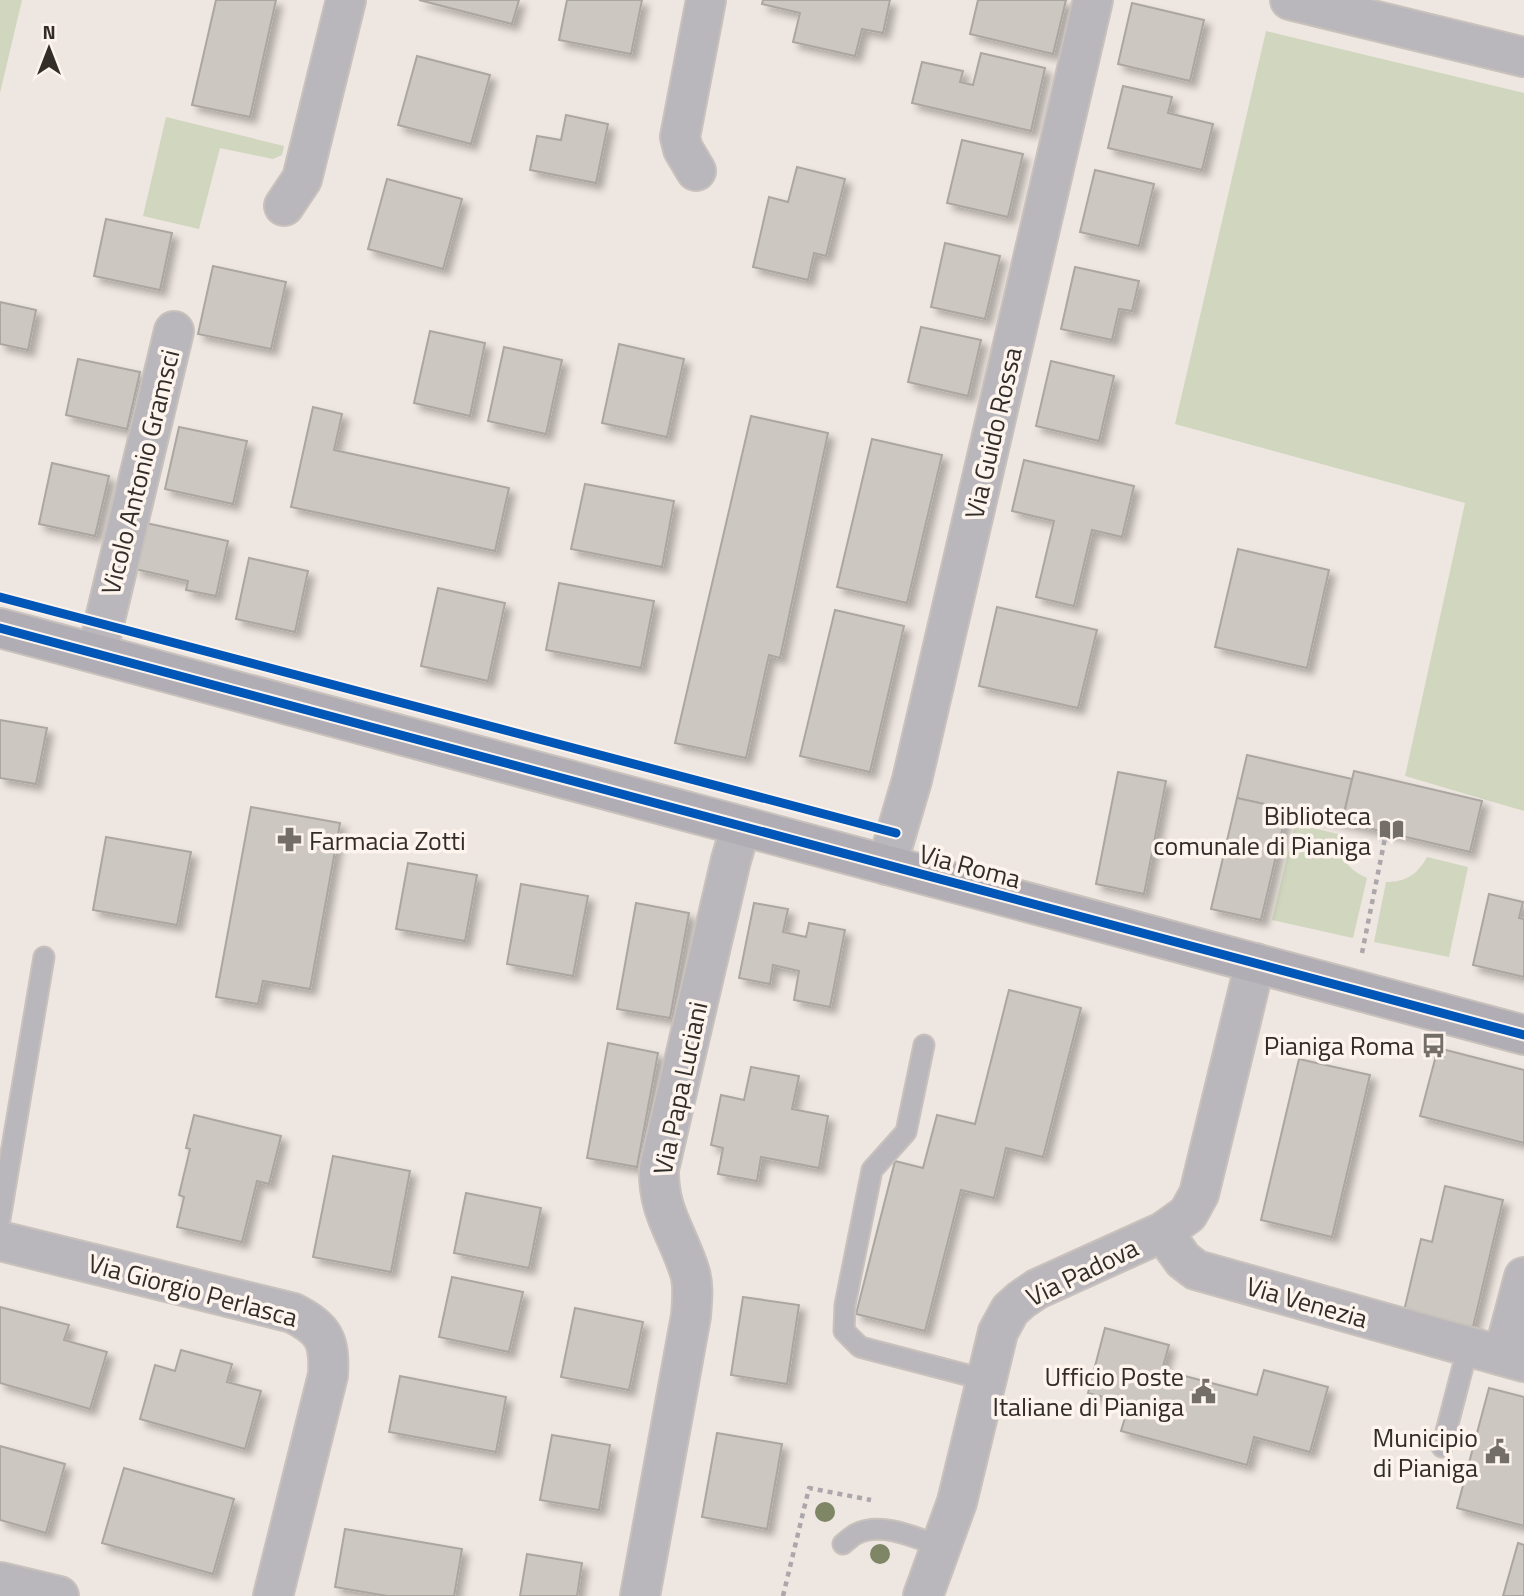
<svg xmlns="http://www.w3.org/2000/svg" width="1524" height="1596" font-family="'Titillium Web',sans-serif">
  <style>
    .green { fill: #d0d7be }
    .building { fill: #ccc7c1; stroke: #aba6a1; stroke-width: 2; filter: url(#shadow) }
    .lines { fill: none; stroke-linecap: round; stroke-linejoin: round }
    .lane-casing { stroke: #c8c1bc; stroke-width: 23 }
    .street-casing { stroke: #c8c1bc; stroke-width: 42 }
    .secondary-casing { stroke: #c8c1bc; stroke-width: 42 }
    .path { stroke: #aba7aa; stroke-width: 4.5; stroke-dasharray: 5 5; stroke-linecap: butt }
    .lane { stroke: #bab7bc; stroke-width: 19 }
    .street { stroke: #bab7bc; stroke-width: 38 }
    .secondary { stroke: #b1adb4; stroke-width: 38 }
    .cycleway-casing { stroke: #fdf4ed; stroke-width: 13 }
    .cycleway { stroke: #0057b8; stroke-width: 9 }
    .tree { fill: #7f8665 }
    .labels { text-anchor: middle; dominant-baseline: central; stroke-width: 7; stroke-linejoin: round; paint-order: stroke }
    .street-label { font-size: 26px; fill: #322d28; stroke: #fdf4ed }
    .poi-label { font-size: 26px; fill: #322d28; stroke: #fdf4ed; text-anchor: end }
  </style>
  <defs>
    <filter id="shadow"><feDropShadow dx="6" dy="6" stdDeviation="3.5" flood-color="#0004"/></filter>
  </defs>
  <rect width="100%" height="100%" fill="#eee6e0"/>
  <g class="green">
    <path d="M 0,0 L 22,0 L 0,93 Z"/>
    <path d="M 1266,31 L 1524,93 L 1524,811 L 1405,776 L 1465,503 L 1175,424 Z"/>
    <path d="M 166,117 L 284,146 L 282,155 L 273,159 L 220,148 L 199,229 L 143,216 Z"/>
    <path d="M 1295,824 L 1338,834 C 1338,856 1347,869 1367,878 L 1353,938 L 1272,920 Z"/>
    <path d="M 1427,857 L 1468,867 L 1449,957 L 1374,942 L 1386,882 C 1406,882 1418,874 1427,857 Z"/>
  </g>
  <g class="building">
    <path d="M 216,0 L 276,0 L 250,117 L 192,105 Z"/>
    <path d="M 419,0 L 519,0 L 512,24 Z"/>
    <path d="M 567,0 L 642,0 L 631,54 L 559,40 Z"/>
    <path d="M 763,0 L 890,0 L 883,33 L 862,29 L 855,56 L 793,42 L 800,13 L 762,4 Z"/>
    <path d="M 978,0 L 1066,0 L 1053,54 L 970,34 Z"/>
    <path d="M 1132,3 L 1204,20 L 1190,81 L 1118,64 Z"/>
    <path d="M 981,53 L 1045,68 L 1031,131 L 912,103 L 922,62 L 963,71 L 960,82 L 973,85 Z"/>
    <path d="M 417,56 L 490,75 L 471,144 L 398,125 Z"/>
    <path d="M 1123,86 L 1172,97 L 1168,113 L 1213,124 L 1202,170 L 1108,148 Z"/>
    <path d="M 566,115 L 608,124 L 596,183 L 530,170 L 537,136 L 561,140 Z"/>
    <path d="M 962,140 L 1023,154 L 1008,217 L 947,203 Z"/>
    <path d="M 797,167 L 845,179 L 826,256 L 814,253 L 808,280 L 753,267 L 769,197 L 788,202 Z"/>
    <path d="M 1095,170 L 1154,184 L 1139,246 L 1080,232 Z"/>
    <path d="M 387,179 L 462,199 L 443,269 L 368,249 Z"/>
    <path d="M 106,219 L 172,233 L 160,290 L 94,276 Z"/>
    <path d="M 945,243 L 1000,256 L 985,319 L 931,307 Z"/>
    <path d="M 213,266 L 286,282 L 271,349 L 198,334 Z"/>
    <path d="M 1075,267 L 1139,281 L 1132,311 L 1119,309 L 1112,340 L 1061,329 Z"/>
    <path d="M 0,302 L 36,310 L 28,350 L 0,344 Z"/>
    <path d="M 921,327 L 981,340 L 968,396 L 908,382 Z"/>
    <path d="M 430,331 L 485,343 L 470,416 L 414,403 Z"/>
    <path d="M 619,344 L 684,359 L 667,437 L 602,423 Z"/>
    <path d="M 504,347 L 562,360 L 546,434 L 488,421 Z"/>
    <path d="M 78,359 L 140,372 L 127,429 L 66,415 Z"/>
    <path d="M 1051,361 L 1114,376 L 1099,441 L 1036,426 Z"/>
    <path d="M 313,407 L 342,414 L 334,450 L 509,488 L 495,551 L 291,507 Z"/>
    <path d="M 751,416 L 828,433 L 780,658 L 769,655 L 746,758 L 675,743 Z"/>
    <path d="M 179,427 L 247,441 L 233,504 L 165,489 Z"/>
    <path d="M 872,439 L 942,455 L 907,603 L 837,587 Z"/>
    <path d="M 1024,460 L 1134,486 L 1122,537 L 1092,530 L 1074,606 L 1036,597 L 1054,521 L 1012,511 Z"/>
    <path d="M 52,463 L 109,476 L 95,536 L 39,524 Z"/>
    <path d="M 585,484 L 674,501 L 662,567 L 571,549 Z"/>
    <path d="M 146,523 L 228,541 L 216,596 L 186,590 L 188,581 L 135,569 Z"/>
    <path d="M 1238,549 L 1329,570 L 1307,668 L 1215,647 Z"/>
    <path d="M 249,558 L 308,571 L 295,632 L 236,619 Z"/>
    <path d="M 559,583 L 654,601 L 641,668 L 546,650 Z"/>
    <path d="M 438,588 L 505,603 L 488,681 L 421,666 Z"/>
    <path d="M 997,607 L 1097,630 L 1078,708 L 979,686 Z"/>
    <path d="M 835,610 L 904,626 L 870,772 L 800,756 Z"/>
    <path d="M 0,720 L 47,728 L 36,784 L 0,778 Z"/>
    <path d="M 1247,755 L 1352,779 L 1342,822 L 1237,798 Z"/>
    <path d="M 1354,771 L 1482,801 L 1470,852 L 1342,822 Z"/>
    <path d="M 1118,772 L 1166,781 L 1144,894 L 1096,884 Z"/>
    <path d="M 1237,798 L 1287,809 L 1261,920 L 1211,909 Z"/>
    <path d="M 251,807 L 340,823 L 310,989 L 263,981 L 258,1004 L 216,997 Z"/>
    <path d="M 106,837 L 191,852 L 177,925 L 93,910 Z"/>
    <path d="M 408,863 L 477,875 L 465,941 L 396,929 Z"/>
    <path d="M 521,884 L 588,896 L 573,976 L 507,964 Z"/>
    <path d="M 1489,894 L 1523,902 L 1519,918 L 1524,919 L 1524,977 L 1473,965 Z"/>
    <path d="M 636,903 L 689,913 L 670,1018 L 617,1009 Z"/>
    <path d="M 754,903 L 788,909 L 783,932 L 806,937 L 809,923 L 845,930 L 830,1007 L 794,1000 L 799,971 L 773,965 L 770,984 L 739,978 Z"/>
    <path d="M 1009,990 L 1081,1008 L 1043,1157 L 1006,1148 L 994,1198 L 961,1190 L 925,1331 L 856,1314 L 895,1161 L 923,1168 L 937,1115 L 975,1124 Z"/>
    <path d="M 608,1043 L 658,1053 L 637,1167 L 587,1158 Z"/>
    <path d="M 1438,1048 L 1524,1070 L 1524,1143 L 1420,1116 Z"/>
    <path d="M 1299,1059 L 1370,1075 L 1332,1237 L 1261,1220 Z"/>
    <path d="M 751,1067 L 799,1076 L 792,1109 L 828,1116 L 819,1168 L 761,1157 L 757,1181 L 718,1174 L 723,1148 L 711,1145 L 721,1095 L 744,1100 Z"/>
    <path d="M 194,1115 L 281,1136 L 269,1184 L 257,1181 L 242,1242 L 177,1227 L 184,1197 L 179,1195 L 190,1149 L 186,1148 Z"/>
    <path d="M 333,1156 L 410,1171 L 391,1272 L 313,1257 Z"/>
    <path d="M 1445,1186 L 1503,1200 L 1473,1327 L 1404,1311 L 1421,1239 L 1432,1242 Z"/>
    <path d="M 466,1193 L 541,1208 L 529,1268 L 454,1253 Z"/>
    <path d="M 452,1277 L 523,1292 L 509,1352 L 439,1337 Z"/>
    <path d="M 743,1297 L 799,1305 L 787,1384 L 731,1375 Z"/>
    <path d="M 0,1307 L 69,1325 L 64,1340 L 107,1352 L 90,1409 L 0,1383 Z"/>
    <path d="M 575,1308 L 643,1322 L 629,1390 L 561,1377 Z"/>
    <path d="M 1105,1328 L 1169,1345 L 1162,1370 L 1257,1395 L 1264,1370 L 1328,1387 L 1310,1452 L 1254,1437 L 1247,1465 L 1121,1431 L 1129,1404 L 1088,1393 Z"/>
    <path d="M 181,1350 L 232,1364 L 227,1382 L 261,1391 L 245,1449 L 140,1419 L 155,1365 L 175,1371 Z"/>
    <path d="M 400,1376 L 506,1397 L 496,1452 L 389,1432 Z"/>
    <path d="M 1489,1388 L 1524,1397 L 1524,1526 L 1457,1508 Z"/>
    <path d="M 717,1433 L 782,1444 L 767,1529 L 702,1517 Z"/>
    <path d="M 552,1435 L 610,1445 L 599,1510 L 540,1500 Z"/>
    <path d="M 0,1446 L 65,1464 L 46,1533 L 0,1520 Z"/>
    <path d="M 124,1468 L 234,1499 L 213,1574 L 102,1543 Z"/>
    <path d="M 345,1529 L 462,1549 L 454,1596 L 387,1596 L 335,1587 Z"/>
    <path d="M 1518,1543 L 1524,1545 L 1524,1596 L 1503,1596 Z"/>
    <path d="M 527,1554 L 582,1563 L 577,1596 L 520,1596 Z"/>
  </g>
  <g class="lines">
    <defs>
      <g id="lane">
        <path d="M 924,1045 L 906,1132 L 872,1170 L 845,1305 L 844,1331 L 860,1347 L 967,1375"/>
        <path d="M 0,1219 L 44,957"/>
        <path d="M 1442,1447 L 1468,1347"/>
        <path d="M 843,1544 C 847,1541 852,1536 856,1534 C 882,1521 917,1538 941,1547"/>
      </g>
      <g id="street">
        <path d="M 1290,0 L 1524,57"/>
        <path d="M 696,171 L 683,149 L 680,137 L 706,0"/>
        <path d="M 284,206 L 302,179 L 346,0"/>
        <path d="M 97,653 L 174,331"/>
        <path d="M 887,865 L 912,780 L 1093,0"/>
        <path d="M 1163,1232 L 1183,1260 L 1196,1270 L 1524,1362"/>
        <path d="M 0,1241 L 293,1313 C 324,1329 330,1340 328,1375 L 273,1596"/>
        <path d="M 1503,1356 L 1524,1277"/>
        <path d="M 0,1582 L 59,1596"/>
        <path d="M 640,1596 L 691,1316 C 692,1301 694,1287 690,1273 C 678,1233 658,1213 659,1169 L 731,860 L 741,826"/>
        <path d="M 923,1596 L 957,1502 L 998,1332 L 1010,1310 L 1021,1300 L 1037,1289 L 1163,1232 L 1188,1214 L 1199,1194 L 1255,963"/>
      </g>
      <path id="secondary" d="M 0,628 L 1524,1035"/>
    </defs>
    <use href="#lane" class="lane-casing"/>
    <use href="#street" class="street-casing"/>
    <use href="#secondary" class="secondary-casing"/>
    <g class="path">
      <path d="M 1362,953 L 1386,833"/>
      <path d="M 783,1596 L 809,1488 L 871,1500"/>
    </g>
    <use href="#lane" class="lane"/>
    <use href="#street" class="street"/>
    <use href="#secondary" class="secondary"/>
    <defs>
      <g id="cycleway">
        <path d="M 0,597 L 896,833"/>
        <path d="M 0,628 L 1524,1035"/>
      </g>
    </defs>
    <use href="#cycleway" class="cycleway-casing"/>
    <use href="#cycleway" class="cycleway"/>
  </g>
  <g class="tree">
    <circle cx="825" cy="1512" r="10"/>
    <circle cx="880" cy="1554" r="10"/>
  </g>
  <defs>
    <symbol id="library-bare" viewBox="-9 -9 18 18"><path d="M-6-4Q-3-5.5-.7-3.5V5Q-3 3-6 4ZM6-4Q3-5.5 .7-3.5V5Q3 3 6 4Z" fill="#746e68" stroke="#fdf4ed" stroke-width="2.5" paint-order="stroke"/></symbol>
    <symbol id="pharmacy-bare" viewBox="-9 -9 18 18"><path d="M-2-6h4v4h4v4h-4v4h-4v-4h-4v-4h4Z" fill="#746e68" stroke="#fdf4ed" stroke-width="2.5" paint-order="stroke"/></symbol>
    <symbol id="bus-bare" viewBox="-9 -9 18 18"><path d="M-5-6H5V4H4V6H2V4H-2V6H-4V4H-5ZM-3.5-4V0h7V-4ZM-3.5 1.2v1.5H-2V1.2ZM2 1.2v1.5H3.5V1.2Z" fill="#746e68" stroke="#fdf4ed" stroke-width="2.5" paint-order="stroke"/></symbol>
    <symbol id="civic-bare" viewBox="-9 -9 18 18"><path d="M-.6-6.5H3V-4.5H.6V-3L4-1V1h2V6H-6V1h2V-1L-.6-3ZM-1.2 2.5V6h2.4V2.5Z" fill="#746e68" stroke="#fdf4ed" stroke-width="2.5" paint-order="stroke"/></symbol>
  </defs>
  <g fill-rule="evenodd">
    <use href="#library-bare" x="1374" y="812" width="35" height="35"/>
    <use href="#pharmacy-bare" x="272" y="822" width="35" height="35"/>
    <use href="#bus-bare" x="1416" y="1028" width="35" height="35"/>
    <use href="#civic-bare" x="1186" y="1374" width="35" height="35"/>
    <use href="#civic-bare" x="1480" y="1434" width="35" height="35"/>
  </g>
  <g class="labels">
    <g class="street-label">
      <text transform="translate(993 433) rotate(-77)">Via Guido Rossa</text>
      <text transform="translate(140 472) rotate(-76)">Vicolo Antonio Gramsci</text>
      <text transform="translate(970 866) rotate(15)">Via Roma</text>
      <text transform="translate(680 1088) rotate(-78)">Via Papa Luciani</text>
      <text transform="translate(1082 1272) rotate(-26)">Via Padova</text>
      <text transform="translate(193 1290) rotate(15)">Via Giorgio Perlasca</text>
      <text transform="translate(1307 1302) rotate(16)">Via Venezia</text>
    </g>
    <g class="poi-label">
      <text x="1371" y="815">Biblioteca<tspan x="1371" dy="30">comunale di Pianiga</tspan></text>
      <text x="309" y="840" text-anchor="start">Farmacia Zotti</text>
      <text x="1414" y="1045">Pianiga Roma</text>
      <text x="1184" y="1376">Ufficio Poste<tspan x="1184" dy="30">Italiane di Pianiga</tspan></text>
      <text x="1478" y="1437">Municipio<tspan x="1478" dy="30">di Pianiga</tspan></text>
    </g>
  </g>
  <g transform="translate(49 49)" stroke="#fdf4ed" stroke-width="5" paint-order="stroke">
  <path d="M0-5L12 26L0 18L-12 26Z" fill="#322d28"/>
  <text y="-10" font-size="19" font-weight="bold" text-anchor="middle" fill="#322d28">N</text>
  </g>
</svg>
